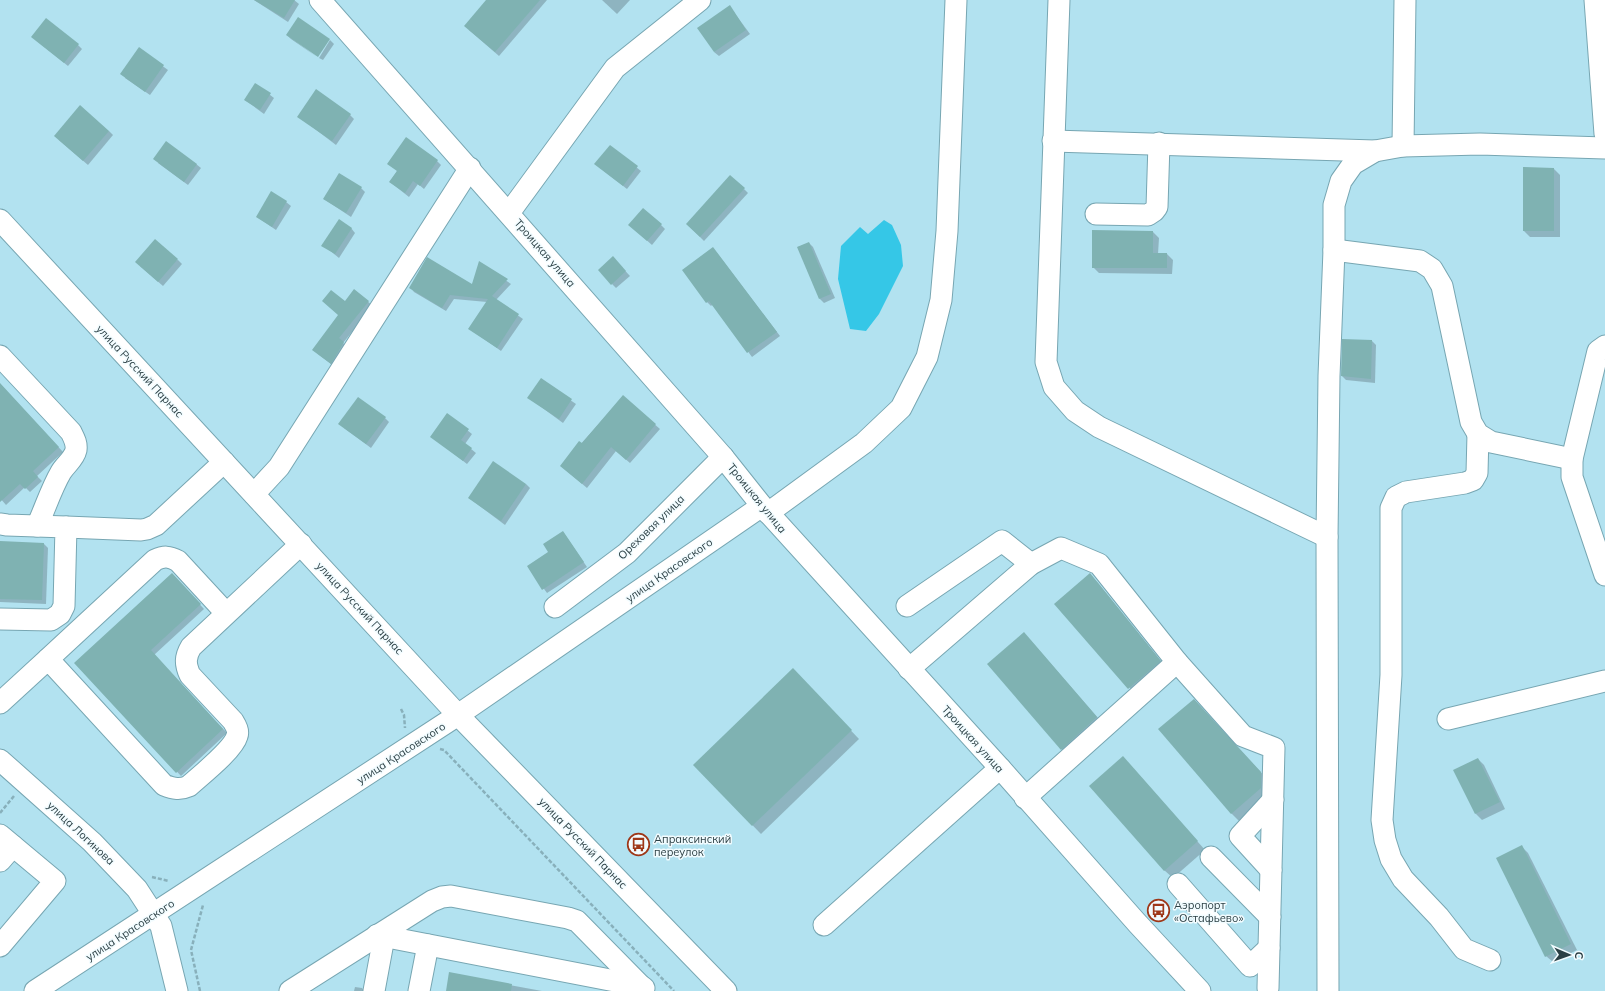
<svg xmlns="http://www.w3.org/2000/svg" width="1605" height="991" font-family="Mulish,sans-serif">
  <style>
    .water { fill: #35c7e7 }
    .shadow { fill: #0003 }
    .building { fill: #7fb2b2 }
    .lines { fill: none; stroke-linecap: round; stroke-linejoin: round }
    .minor-casing { stroke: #77a6b2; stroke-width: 23 }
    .path { stroke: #88b0bb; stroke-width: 2.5; stroke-dasharray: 4 2; stroke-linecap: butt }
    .minor { stroke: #fff; stroke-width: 21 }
    .labels { text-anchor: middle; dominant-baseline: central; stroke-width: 3; stroke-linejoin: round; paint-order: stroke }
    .street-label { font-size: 11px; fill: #2b3f44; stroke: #f2fcff }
    .poi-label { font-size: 11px; fill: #2b3f44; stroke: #f2fcff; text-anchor: start }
  </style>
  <rect width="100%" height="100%" fill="#b2e2f0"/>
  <path class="water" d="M 884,220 L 892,225 L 901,245 L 903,266 L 879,314 L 866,331 L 850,329 L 838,279 L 841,246 L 860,227 L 868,234 Z"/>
  <g class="shadow">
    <path d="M 254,0 L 294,0 L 299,4 L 288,22 Z"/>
    <path d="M 487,0 L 547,0 L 499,56 L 469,30 Z"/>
    <path d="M 602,0 L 630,0 L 617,14 Z"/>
    <path d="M 733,11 L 750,34 L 719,56 L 714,52 Z"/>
    <path d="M 287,35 L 317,57 L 291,39 Z"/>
    <path d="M 330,40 L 334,44 L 323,60 L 319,58 Z"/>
    <path d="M 37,41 L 78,45 L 82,49 L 68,66 Z"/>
    <path d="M 139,49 L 168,70 L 150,95 L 125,78 Z"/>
    <path d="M 256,84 L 274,98 L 264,114 L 245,100 Z"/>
    <path d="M 350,115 L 354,119 L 336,145 L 298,116 Z"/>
    <path d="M 109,131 L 113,135 L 88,165 L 59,140 Z"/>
    <path d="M 610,146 L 641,171 L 627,189 L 600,168 Z"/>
    <path d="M 437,161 L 441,165 L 424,189 L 418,184 L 409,197 L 390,182 L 397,171 Z"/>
    <path d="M 158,163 L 196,164 L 201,168 L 188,185 Z"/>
    <path d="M 1554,169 L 1560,175 L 1560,237 L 1530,237 L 1524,231 Z"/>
    <path d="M 361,188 L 365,192 L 351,217 L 324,199 Z"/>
    <path d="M 744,189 L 748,193 L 704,241 L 687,224 Z"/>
    <path d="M 286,202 L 291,206 L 276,230 L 257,217 Z"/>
    <path d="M 661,225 L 665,229 L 652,245 L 634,229 Z"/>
    <path d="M 351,228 L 355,233 L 339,258 L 323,245 Z"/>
    <path d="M 1153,232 L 1159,238 L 1158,254 L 1167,254 L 1173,260 L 1172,274 L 1099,273 L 1093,267 Z"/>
    <path d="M 809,243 L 813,247 L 835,298 L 824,303 L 820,299 L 798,247 Z"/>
    <path d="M 717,253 L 780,336 L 752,357 L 713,304 L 711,306 L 707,302 Z"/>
    <path d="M 178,260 L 182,264 L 163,286 L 140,266 Z"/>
    <path d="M 617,262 L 630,276 L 616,288 L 612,284 Z"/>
    <path d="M 480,263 L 511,284 L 496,300 L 523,319 L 501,351 L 470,329 L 487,302 L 454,299 L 446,311 L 414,292 L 410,287 L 472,285 Z"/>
    <path d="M 354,290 L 373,306 L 343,343 L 348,347 L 335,367 L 318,354 Z"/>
    <path d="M 1372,341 L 1376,345 L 1375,383 L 1346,380 L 1342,376 Z"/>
    <path d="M 541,380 L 576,404 L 563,423 L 529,398 Z"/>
    <path d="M 0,384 L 63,452 L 37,476 L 42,481 L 30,492 L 25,487 L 6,505 L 0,498 Z"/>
    <path d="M 623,397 L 660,429 L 630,463 L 616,451 L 587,488 L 561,466 Z"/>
    <path d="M 448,415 L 472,434 L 465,444 L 476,453 L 467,464 L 436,440 Z"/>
    <path d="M 385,418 L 389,422 L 371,448 L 344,428 Z"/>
    <path d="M 526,484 L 530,488 L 505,525 L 469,498 Z"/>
    <path d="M 563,532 L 587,567 L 547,593 L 528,567 L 550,552 Z"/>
    <path d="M 0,542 L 44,544 L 48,548 L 46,604 L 0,602 Z"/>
    <path d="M 172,574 L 204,609 L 154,655 L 227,733 L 181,776 L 76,663 Z"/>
    <path d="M 1090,575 L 1098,583 L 1168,670 L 1138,697 L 1056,604 Z"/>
    <path d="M 1032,642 L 1105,726 L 1070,758 L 1062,749 Z"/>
    <path d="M 801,678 L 859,739 L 761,834 L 694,765 Z"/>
    <path d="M 1202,709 L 1270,782 L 1269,796 L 1240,822 L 1231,813 Z"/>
    <path d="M 1478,759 L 1484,765 L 1505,809 L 1482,820 L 1476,814 Z"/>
    <path d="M 1131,766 L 1205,850 L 1173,878 L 1164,870 Z"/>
    <path d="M 1521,846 L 1528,853 L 1577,950 L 1553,962 L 1546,956 Z"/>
    <path d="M 450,974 L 542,991 L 447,991 Z"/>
    <path d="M 355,987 L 362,988 L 364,991 L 354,991 Z"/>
  </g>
  <g class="building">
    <path d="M 254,0 L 295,0 L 284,18 Z"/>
    <path d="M 486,0 L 540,0 L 495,52 L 464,26 Z"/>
    <path d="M 730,5 L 746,30 L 714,52 L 697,28 Z"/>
    <path d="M 298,17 L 330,39 L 318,57 L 286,35 Z"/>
    <path d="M 46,18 L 79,44 L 64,63 L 31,37 Z"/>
    <path d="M 139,47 L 164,65 L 145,92 L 120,74 Z"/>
    <path d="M 255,83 L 271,93 L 260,110 L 244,100 Z"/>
    <path d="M 316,89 L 351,114 L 332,141 L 297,117 Z"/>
    <path d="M 80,105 L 109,131 L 83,161 L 54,136 Z"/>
    <path d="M 406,137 L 438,160 L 420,186 L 413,181 L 405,193 L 389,182 L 397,171 L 387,164 Z"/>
    <path d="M 166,141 L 197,164 L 184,182 L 153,159 Z"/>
    <path d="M 610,145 L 638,166 L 623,186 L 594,164 Z"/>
    <path d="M 1523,167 L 1554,168 L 1554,231 L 1523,231 Z"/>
    <path d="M 339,173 L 362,187 L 346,213 L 323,199 Z"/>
    <path d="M 730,175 L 745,188 L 700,237 L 686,224 Z"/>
    <path d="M 271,191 L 287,201 L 272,227 L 256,217 Z"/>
    <path d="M 643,208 L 662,224 L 647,241 L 628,225 Z"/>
    <path d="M 339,219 L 352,228 L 335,254 L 321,246 Z"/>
    <path d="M 1092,230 L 1153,231 L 1153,253 L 1167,253 L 1167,268 L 1092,268 Z"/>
    <path d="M 155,239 L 178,259 L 158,282 L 135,262 Z"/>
    <path d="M 809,242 L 831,294 L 819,299 L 797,247 Z"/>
    <path d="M 713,247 L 777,332 L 747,353 L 709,301 L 706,303 L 682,270 Z"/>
    <path d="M 613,256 L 626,271 L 611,285 L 598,270 Z"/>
    <path d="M 427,257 L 472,284 L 479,261 L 508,279 L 492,296 L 519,314 L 497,348 L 468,329 L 488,299 L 450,295 L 442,308 L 409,288 Z"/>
    <path d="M 354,289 L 369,301 L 339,338 L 344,342 L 331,364 L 312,350 L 338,315 L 322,301 L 331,290 L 345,301 Z"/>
    <path d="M 1342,339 L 1372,340 L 1371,379 L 1341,376 Z"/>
    <path d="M 541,378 L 572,399 L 559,419 L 527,398 Z"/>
    <path d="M 0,383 L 59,447 L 33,471 L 38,477 L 25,489 L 20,484 L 0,502 Z"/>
    <path d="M 623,395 L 656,424 L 626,460 L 611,447 L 582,484 L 560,466 L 579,441 L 582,443 Z"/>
    <path d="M 358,397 L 386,417 L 366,444 L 338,424 Z"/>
    <path d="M 447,413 L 469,429 L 461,440 L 472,448 L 463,461 L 430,437 Z"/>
    <path d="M 493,461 L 526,484 L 501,521 L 468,498 Z"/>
    <path d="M 563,531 L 584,562 L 542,590 L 527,566 L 548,552 L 543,544 Z"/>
    <path d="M 0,541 L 44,543 L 42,600 L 0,599 Z"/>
    <path d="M 172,573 L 201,604 L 151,650 L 223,729 L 176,773 L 74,663 Z"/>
    <path d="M 1090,573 L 1161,661 L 1128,689 L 1054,604 Z"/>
    <path d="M 1024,632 L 1097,717 L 1061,750 L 987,664 Z"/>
    <path d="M 793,668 L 852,730 L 752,826 L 693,765 Z"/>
    <path d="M 1194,699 L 1261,772 L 1261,788 L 1231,814 L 1158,729 Z"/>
    <path d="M 1123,756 L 1198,841 L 1164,871 L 1089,786 Z"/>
    <path d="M 1478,758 L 1500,802 L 1475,814 L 1453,770 Z"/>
    <path d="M 1522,845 L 1571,944 L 1545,957 L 1496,858 Z"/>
    <path d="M 449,972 L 512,984 L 511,991 L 446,991 Z"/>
  </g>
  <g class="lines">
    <defs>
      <g id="minor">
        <path d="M 320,0 L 723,457 L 762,506 L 1000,768 L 1137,923 L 1200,991"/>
        <path d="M 1059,0 L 1046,362 L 1054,387 L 1075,411 L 1099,427 L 1327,537"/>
        <path d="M 1595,0 L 1605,134"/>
        <path d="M 1053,141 L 1375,151"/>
        <path d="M 1403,146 L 1405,0"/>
        <path d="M 509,213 L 615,68 L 700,0"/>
        <path d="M 1096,214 L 1148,215 L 1154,211 L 1157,207 L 1159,143"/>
        <path d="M 0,220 L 458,715 L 726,991"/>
        <path d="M 1334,250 L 1420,261 L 1432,269 L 1442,286 L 1471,422 L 1478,434 L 1491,442 L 1572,459"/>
        <path d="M 1605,346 L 1598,351 L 1572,459 L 1572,477 L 1605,575"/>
        <path d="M 0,356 L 71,432 C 74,438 77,443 76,450 C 74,459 66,464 61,472 C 51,489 45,509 37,526"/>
        <path d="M 1478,434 L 1477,473 L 1473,480 L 1465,483 L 1406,492 L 1396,497 L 1391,508 L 1391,675 L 1382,820 L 1385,840 L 1391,859 L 1403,879 L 1439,917 L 1464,949 L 1490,960"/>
        <path d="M 254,494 L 279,467 L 470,168"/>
        <path d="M 768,513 L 864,443 L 901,408 L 927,357 L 941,300 L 947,231 L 956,0"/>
        <path d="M 0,524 L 7,525 L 66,527 L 64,606 L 60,614 L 51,620 L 0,619"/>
        <path d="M 66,527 L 141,530 L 147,529 L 156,525 L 224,462"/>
        <path d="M 907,606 L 1002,541 L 1031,564"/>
        <path d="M 555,607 L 627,553 L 723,457"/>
        <path d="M 48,659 L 155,560 C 164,556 169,556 178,561 L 226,613"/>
        <path d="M 1177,662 L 1243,736 L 1274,748 L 1268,988"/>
        <path d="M 909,669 L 1031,564 L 1061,548 L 1099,564 L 1177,662 L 1025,798"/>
        <path d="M 0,703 L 48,659 L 164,785 C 174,789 180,790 189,786 C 201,775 233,750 237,736 C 239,731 236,726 233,721 L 190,675 C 185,664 185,657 191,647 L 301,544"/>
        <path d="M 1448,719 L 1605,681"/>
        <path d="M 0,760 L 92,842 L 137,889 L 161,926 L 177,991"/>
        <path d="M 0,835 L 55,881 L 0,946"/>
        <path d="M 1211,857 L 1270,917"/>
        <path d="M 0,861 L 13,846"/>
        <path d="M 1271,870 L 1240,836 L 1273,800"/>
        <path d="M 1178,884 L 1250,966 L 1269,948"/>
        <path d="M 824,925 L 1000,768"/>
        <path d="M 377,935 L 641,986 L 644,988"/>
        <path d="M 35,991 L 458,715 L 762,506"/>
        <path d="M 290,991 L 432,901 L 442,897 L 451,896 L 568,918 L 577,921 L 641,986"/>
        <path d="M 374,991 L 384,937"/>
        <path d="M 419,991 L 428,945"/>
        <path d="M 1328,991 L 1327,537 L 1329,376 L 1334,250 L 1334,205 L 1341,181 L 1353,164 L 1375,151 L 1403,146 L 1480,144 L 1605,148"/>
      </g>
    </defs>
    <use href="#minor" class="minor-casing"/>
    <g class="path">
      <path d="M 401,709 L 404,715 L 405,728"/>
      <path d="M 440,749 L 444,750 L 674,991"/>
      <path d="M 0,813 L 14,796"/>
      <path d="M 152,877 L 169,881"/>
      <path d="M 200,991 L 191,950 L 203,905"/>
    </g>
    <use href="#minor" class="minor"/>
  </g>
  <defs>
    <symbol id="bus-ring" viewBox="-11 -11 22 22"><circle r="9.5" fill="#f2fcff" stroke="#9e3718" stroke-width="1.5"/><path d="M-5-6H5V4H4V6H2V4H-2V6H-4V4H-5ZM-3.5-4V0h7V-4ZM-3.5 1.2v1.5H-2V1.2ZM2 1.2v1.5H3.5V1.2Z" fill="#9e3718"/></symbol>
  </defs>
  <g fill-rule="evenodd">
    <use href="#bus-ring" x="626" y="832" width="25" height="25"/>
    <use href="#bus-ring" x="1146" y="898" width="25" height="25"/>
  </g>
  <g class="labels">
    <g class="street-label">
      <text transform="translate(545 253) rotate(49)">Троицкая улица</text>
      <text transform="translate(140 371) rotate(47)">улица Русский Парнас</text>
      <text transform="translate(757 498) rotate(51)">Троицкая улица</text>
      <text transform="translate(651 527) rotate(-44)">Ореховая улица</text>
      <text transform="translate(669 570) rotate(-35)">улица Красовского</text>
      <text transform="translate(360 608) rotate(47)">улица Русский Парнас</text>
      <text transform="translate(973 739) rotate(48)">Троицкая улица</text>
      <text transform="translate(401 753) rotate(-33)">улица Красовского</text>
      <text transform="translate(81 833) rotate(43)">улица Логинова</text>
      <text transform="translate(583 843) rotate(46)">улица Русский Парнас</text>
      <text transform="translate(130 930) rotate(-33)">улица Красовского</text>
    </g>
    <g class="poi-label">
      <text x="654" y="839">Апраксинский<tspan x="654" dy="13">переулок</tspan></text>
      <text x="1174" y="905">Аэропорт<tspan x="1174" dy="13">«Остафьево»</tspan></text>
    </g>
  </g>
  <g transform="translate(1569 955) rotate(92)" stroke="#f2fcff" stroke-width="3" paint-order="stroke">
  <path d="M0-3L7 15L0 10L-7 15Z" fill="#2b3f44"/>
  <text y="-6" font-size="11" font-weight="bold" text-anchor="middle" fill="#2b3f44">С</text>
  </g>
</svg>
